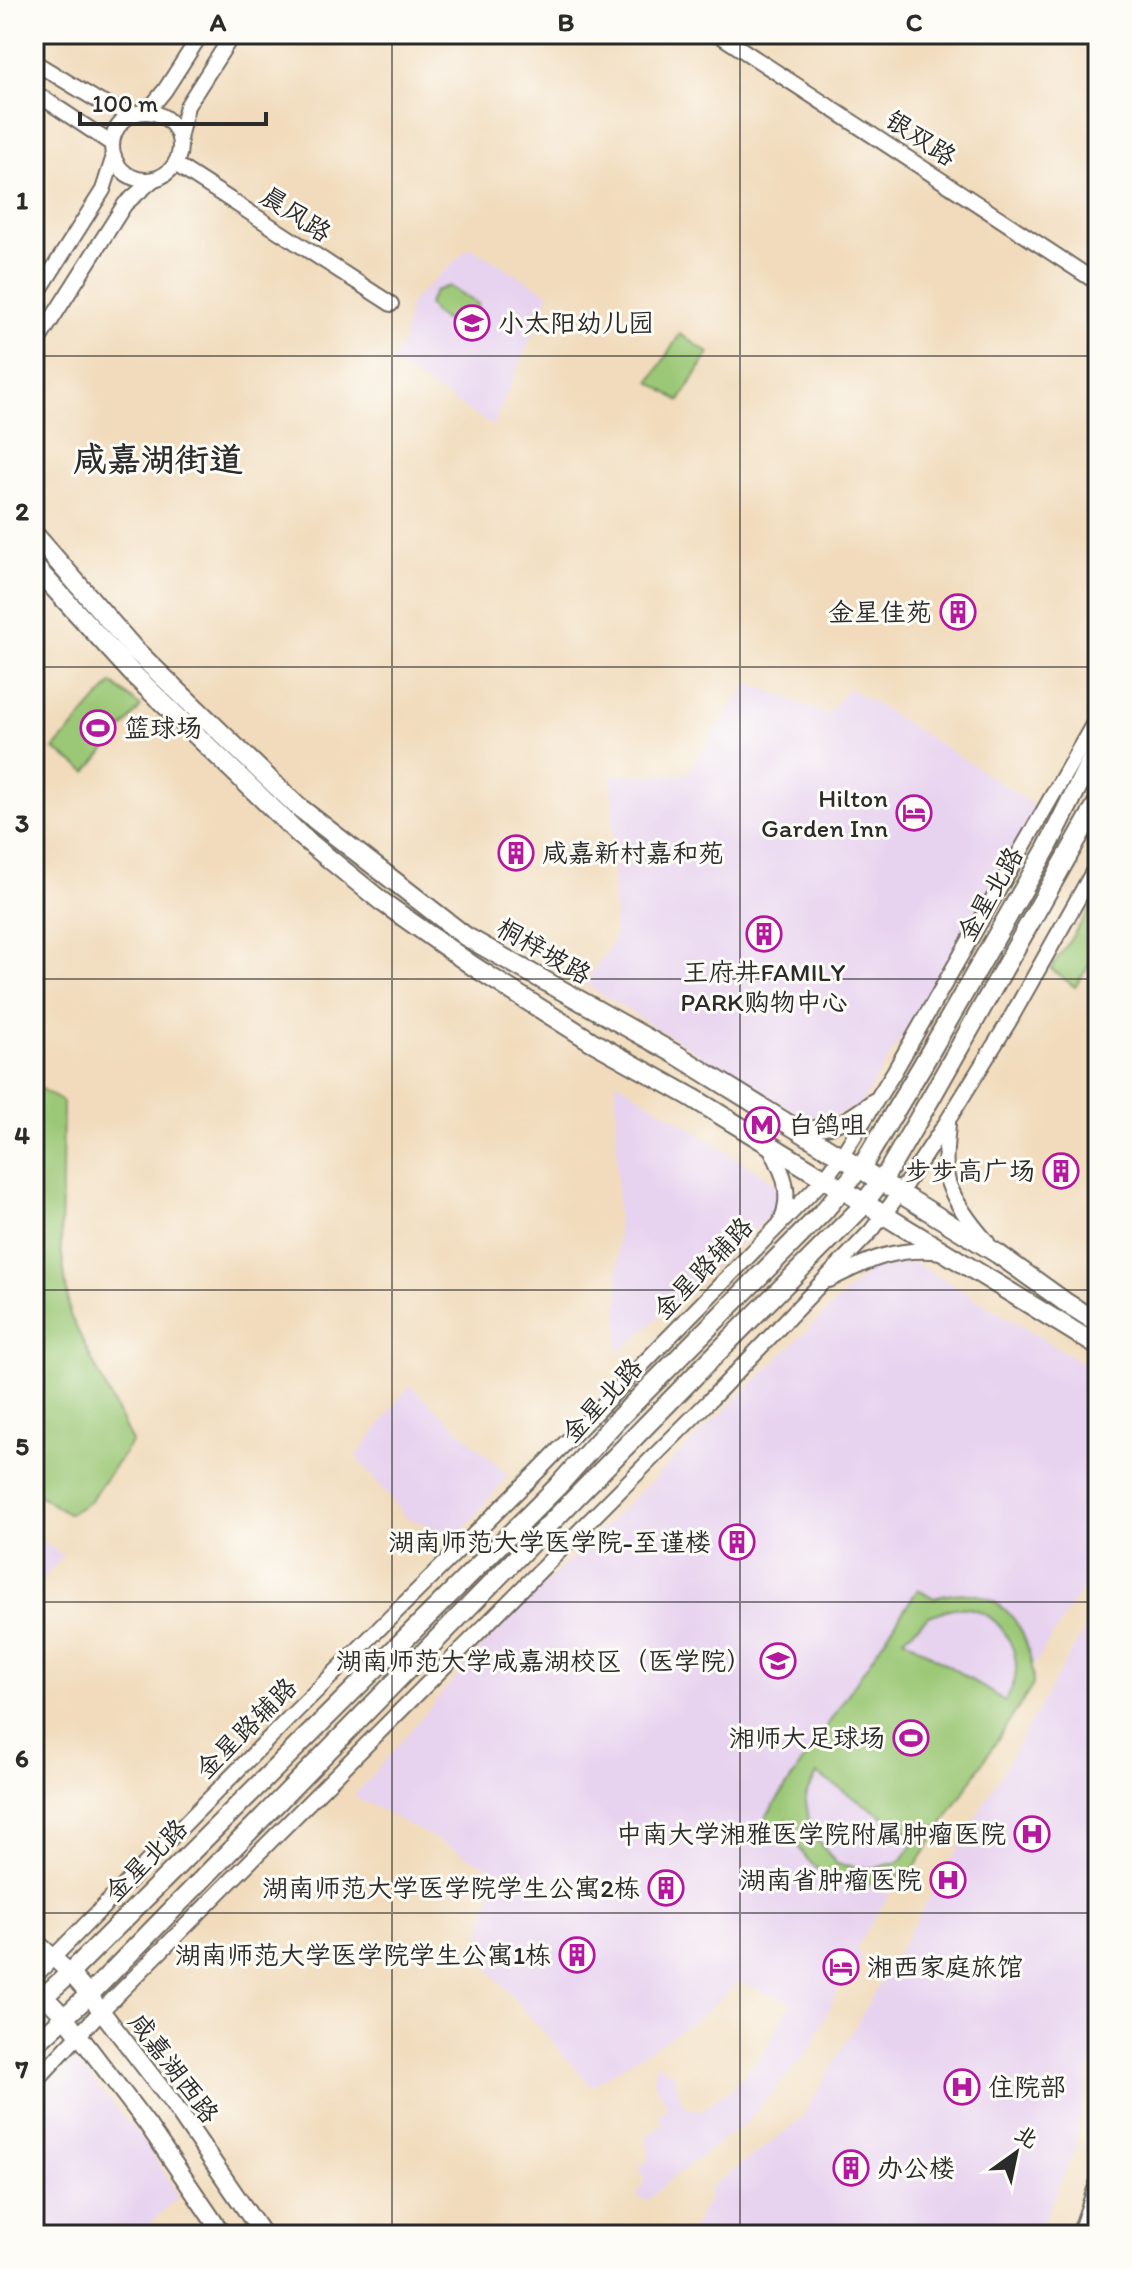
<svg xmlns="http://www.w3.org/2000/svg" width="1132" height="2269" font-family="Itim,'LXGW WenKai TC',sans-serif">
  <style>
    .built { fill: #e7d2ef }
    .green { fill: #9bc876; stroke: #637a50; stroke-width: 2; fill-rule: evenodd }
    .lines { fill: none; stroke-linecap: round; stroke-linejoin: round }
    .tertiary-casing { stroke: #70695e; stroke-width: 18 }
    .secondary-casing { stroke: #70695e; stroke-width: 20 }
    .primary-casing { stroke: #70695e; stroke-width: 22 }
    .tertiary { stroke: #fff; stroke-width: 14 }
    .secondary { stroke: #fff; stroke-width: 16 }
    .primary { stroke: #fff; stroke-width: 18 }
    .grid { fill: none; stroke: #2b2b2b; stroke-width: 2; stroke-opacity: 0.55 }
    .labels { text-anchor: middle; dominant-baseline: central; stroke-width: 6; stroke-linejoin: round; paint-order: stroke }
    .street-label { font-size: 26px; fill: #2b2b2b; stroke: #fdfcf7 }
    .poi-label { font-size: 26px; fill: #2b2b2b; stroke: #fdfcf7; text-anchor: end }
    .district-label { font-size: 34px; font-weight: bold; fill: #2b2b2b; stroke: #fdfcf7 }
    .neatline { fill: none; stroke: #2b2b2b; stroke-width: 3 }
    .grid-label { font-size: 26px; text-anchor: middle; font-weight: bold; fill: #2b2b2b }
  </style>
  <rect width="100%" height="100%" fill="#fdfcf7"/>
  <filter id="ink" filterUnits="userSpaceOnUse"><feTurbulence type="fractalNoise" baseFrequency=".0125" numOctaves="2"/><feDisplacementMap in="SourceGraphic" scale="16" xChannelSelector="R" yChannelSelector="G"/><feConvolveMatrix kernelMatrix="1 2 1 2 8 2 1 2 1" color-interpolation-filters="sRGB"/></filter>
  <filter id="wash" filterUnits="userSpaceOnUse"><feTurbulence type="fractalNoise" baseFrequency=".006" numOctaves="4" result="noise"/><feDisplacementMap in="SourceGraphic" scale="32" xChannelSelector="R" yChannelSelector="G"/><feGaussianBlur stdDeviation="1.8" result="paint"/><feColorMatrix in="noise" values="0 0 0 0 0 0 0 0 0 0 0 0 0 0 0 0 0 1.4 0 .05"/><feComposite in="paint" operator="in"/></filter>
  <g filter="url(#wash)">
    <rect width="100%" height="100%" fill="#f1dbbc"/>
    <g class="built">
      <path d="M 470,247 L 550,294 L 493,426 L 391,362 L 403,343 L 410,303 Z"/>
      <path d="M 749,682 L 827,715 L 849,688 L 967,761 L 1036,807 L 991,889 L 861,1104 L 815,1125 L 585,984 L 615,938 L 612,775 L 686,774 Z"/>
      <path d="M 616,1081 L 793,1194 L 619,1353 Z"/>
      <path d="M 884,1256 L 921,1266 L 1098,1372 L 1098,1564 L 856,1948 L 863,1961 L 838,1990 L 814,2042 L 808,2052 L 746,2123 L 672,2178 L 647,2201 L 636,2195 L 645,2181 L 639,2168 L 650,2158 L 646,2136 L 663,2125 L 659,2115 L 668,2108 L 654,2080 L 655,2063 L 673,2073 L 683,2105 L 700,2111 L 735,2086 L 765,2051 L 791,2003 L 739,1982 L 695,2021 L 591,2086 L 476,1955 L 496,1871 L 354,1796 L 495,1632 Z"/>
      <path d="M 410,1385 L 508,1475 L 459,1536 L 407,1518 L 356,1457 Z"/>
      <path d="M 34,1534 L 63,1556 L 34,1589 Z"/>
      <path d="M 1098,1606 L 1098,2029 L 1074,2151 L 1043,2223 L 1040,2235 L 689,2235 L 709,2199 L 708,2189 L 801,2120 Z"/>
      <path d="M 73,2058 L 143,2139 L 179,2196 L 138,2235 L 34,2235 L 34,2097 Z"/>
    </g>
    <g class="green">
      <path d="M 449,286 L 478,304 L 479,313 L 470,326 L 458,329 L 433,312 L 428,304 L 435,291 Z"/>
      <path d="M 680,334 L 709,353 L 680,401 L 650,382 Z"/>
      <path d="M 112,683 L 141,707 L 87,772 L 54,749 Z"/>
      <path d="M 1095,902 L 1098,904 L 1098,952 L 1075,987 L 1051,969 Z"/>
      <path d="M 34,1085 L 63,1102 L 61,1248 L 70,1315 L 132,1442 L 89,1502 L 68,1514 L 34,1492 Z"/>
      <path d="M 918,1589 L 934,1598 C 998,1578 1033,1626 1033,1685 L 913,1870 C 884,1889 838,1890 812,1864 C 799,1852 793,1835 787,1820 L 778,1832 L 762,1823 ZM 953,1608 C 959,1608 966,1607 972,1609 C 1000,1616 1021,1649 1015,1678 C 1014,1686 1008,1695 1005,1701 L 904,1638 L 929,1616 ZM 817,1774 L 917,1838 L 901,1861 L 873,1869 L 837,1864 L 811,1832 L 805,1796 Z"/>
    </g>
  </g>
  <g filter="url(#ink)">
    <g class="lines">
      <defs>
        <g id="tertiary">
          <path d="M 718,34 L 1098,283"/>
          <path d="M 34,62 L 100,102 L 133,115"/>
          <path d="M 34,92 L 112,144"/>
          <path d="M 147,112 L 165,90 L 201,34"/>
          <circle cx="146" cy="146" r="34"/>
          <path d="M 179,138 L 187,106 L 233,34"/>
          <path d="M 175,164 L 391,304"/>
          <path d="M 34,299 L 103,190 L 114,156"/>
          <path d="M 34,347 L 125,204 L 154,179"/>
          <path d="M 948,1123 C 947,1141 943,1164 948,1182 C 956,1205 971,1224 987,1242"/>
          <path d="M 794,1126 C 829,1133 845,1122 873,1101"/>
          <path d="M 768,1143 C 782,1170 794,1192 781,1221"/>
          <path d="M 829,1280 C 868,1260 897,1246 942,1252"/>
          <path d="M 34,1977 L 288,1719 L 539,1470 L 825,1178 L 841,1157 L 894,1072 L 1098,716"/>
          <path d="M 34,2083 L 101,2011 L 711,1399 L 872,1230 L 899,1194 L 948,1120 L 1008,1023 L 1098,863"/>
          <path d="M 1079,2235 L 1098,2181"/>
        </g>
        <g id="secondary">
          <path d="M 34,1940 L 70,1973 L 89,1995 L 174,2105 L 263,2235"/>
          <path d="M 34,1986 L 65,2017 L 147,2124 L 223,2235"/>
        </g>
        <g id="primary">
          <path d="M 34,534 L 134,649 L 296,805 L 465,936 L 677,1055 L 998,1254 L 1065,1302 L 1098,1323"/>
          <path d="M 34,566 L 133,674 L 300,835 L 381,901 L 473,966 L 591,1041 L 693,1098 L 1098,1346"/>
          <path d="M 34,2005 L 70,1973 L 557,1487 L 615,1422 L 824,1211 L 864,1163 L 922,1066 L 1047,848 L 1098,746"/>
          <path d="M 34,2045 L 89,1995 L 711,1359 L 858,1211 L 887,1173 L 932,1096 L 1098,802"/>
        </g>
      </defs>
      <use href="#tertiary" class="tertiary-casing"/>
      <use href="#secondary" class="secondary-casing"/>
      <use href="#primary" class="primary-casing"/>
      <use href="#tertiary" class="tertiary"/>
      <use href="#secondary" class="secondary"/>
      <use href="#primary" class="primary"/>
    </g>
  </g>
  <path class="grid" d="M 392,34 L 392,2235M 740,34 L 740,2235M 34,356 L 1098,356M 34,667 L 1098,667M 34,979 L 1098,979M 34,1290 L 1098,1290M 34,1602 L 1098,1602M 34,1913 L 1098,1913"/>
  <defs>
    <symbol id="school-ring" viewBox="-11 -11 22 22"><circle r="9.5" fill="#fdfcf7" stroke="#b5179e" stroke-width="1.5"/><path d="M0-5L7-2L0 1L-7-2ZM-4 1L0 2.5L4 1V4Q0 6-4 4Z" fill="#b5179e"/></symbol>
    <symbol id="building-ring" viewBox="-11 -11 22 22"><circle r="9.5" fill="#fdfcf7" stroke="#b5179e" stroke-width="1.5"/><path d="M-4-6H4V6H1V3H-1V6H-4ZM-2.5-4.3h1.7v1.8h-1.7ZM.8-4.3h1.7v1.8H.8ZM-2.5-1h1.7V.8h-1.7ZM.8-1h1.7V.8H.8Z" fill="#b5179e"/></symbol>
    <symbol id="stadium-ring" viewBox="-11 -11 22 22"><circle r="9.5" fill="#fdfcf7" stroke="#b5179e" stroke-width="1.5"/><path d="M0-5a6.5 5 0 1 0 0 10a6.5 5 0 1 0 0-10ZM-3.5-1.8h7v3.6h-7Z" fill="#b5179e"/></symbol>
    <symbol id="hotel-ring" viewBox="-11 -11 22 22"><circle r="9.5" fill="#fdfcf7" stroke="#b5179e" stroke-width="1.5"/><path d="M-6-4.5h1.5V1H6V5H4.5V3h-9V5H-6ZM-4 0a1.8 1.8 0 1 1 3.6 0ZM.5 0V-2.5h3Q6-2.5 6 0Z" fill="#b5179e"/></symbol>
    <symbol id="metro-ring" viewBox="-11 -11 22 22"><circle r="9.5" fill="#fdfcf7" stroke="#b5179e" stroke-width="1.5"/><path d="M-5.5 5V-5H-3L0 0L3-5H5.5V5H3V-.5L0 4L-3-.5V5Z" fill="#b5179e"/></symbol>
    <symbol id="university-ring" viewBox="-11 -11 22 22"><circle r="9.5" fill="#fdfcf7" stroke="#b5179e" stroke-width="1.5"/><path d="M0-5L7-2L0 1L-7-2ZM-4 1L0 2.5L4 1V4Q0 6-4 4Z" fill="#b5179e"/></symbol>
    <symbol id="hospital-ring" viewBox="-11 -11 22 22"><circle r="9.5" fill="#fdfcf7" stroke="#b5179e" stroke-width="1.5"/><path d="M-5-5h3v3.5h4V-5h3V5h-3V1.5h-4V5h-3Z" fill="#b5179e"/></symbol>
  </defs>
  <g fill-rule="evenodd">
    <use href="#school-ring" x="452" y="303" width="40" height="40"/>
    <use href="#building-ring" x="938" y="592" width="40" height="40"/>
    <use href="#stadium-ring" x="78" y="708" width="40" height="40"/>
    <use href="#hotel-ring" x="894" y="793" width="40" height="40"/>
    <use href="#building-ring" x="496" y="833" width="40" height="40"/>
    <use href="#building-ring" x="744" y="914" width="40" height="40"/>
    <use href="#metro-ring" x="742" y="1105" width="40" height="40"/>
    <use href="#building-ring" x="1041" y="1151" width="40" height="40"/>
    <use href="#building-ring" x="717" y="1522" width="40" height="40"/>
    <use href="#university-ring" x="758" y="1641" width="40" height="40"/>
    <use href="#stadium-ring" x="891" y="1718" width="40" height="40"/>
    <use href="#hospital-ring" x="1012" y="1814" width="40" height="40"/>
    <use href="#hospital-ring" x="928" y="1860" width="40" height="40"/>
    <use href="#building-ring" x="646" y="1868" width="40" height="40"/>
    <use href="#building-ring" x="557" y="1935" width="40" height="40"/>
    <use href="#hotel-ring" x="821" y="1947" width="40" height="40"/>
    <use href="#hospital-ring" x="942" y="2067" width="40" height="40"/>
    <use href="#building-ring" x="831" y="2148" width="40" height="40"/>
  </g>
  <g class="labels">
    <g class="street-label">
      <text transform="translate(921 138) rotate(33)">银双路</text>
      <text transform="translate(296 214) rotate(33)">晨风路</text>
      <text transform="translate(990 894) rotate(-60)">金星北路</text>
      <text transform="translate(544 951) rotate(30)">桐梓坡路</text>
      <text transform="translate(703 1268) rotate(-46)">金星路辅路</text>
      <text transform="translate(602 1400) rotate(-47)">金星北路</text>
      <text transform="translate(246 1728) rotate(-45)">金星路辅路</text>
      <text transform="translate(146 1860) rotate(-45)">金星北路</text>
      <text transform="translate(174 2068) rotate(53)">咸嘉湖西路</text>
    </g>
    <g class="poi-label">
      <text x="498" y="323" text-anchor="start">小太阳幼儿园</text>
      <text x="932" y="612">金星佳苑</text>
      <text x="124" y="728" text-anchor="start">篮球场</text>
      <text x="888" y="798">Hilton<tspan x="888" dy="30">Garden Inn</tspan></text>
      <text x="542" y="853" text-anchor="start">咸嘉新村嘉和苑</text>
      <text x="764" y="972" text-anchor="middle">王府井FAMILY<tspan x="764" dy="30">PARK购物中心</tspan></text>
      <text x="788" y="1125" text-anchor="start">白鸽咀</text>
      <text x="1035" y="1171">步步高广场</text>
      <text x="711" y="1542">湖南师范大学医学院-至谨楼</text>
      <text x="752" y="1661">湖南师范大学咸嘉湖校区（医学院）</text>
      <text x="885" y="1738">湘师大足球场</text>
      <text x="1006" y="1834">中南大学湘雅医学院附属肿瘤医院</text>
      <text x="922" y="1880">湖南省肿瘤医院</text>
      <text x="640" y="1888">湖南师范大学医学院学生公寓2栋</text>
      <text x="551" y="1955">湖南师范大学医学院学生公寓1栋</text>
      <text x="867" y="1967" text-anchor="start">湘西家庭旅馆</text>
      <text x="988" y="2087" text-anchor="start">住院部</text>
      <text x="877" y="2168" text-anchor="start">办公楼</text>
    </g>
    <g class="district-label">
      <text x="158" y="459">咸嘉湖街道</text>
    </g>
  </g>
  <rect width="1132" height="2269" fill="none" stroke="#fdfcf7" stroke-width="88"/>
  <g transform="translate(1016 2153) rotate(33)" stroke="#fdfcf7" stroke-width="6" paint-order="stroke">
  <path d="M0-6L14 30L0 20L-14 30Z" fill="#2b2b2b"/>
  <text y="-12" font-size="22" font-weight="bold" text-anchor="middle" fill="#2b2b2b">北</text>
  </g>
  <path d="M80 112v12h186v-12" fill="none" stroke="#2b2b2b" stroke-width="4"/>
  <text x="92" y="112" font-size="24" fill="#2b2b2b" stroke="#fdfcf7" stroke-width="6" paint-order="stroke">100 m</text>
  <rect x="44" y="44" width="1044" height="2181" class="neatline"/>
  <g class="grid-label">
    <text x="218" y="31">A</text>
    <text x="566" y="31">B</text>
    <text x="914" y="31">C</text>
    <text x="22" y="209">1</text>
    <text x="22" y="520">2</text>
    <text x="22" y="832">3</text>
    <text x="22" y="1144">4</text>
    <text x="22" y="1455">5</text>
    <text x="22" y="1767">6</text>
    <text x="22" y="2078">7</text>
  </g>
</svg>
